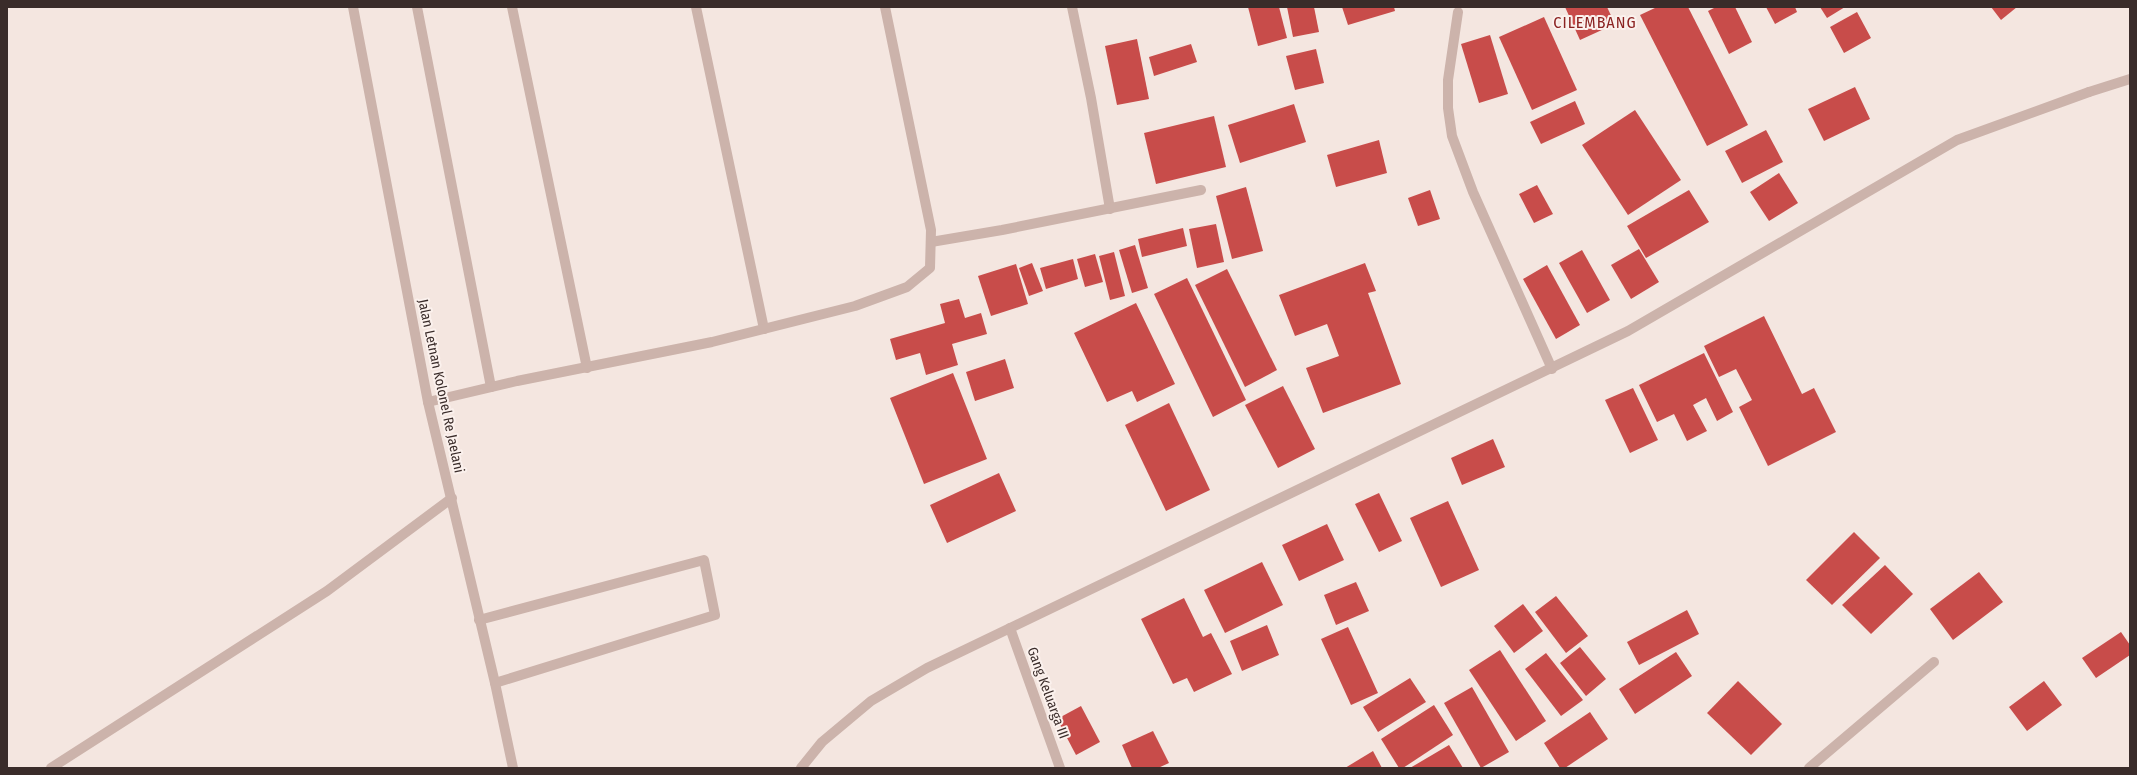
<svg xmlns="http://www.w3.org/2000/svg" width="2137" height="775" font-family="'Fira Sans Condensed',sans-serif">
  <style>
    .building { fill: #c84c4a }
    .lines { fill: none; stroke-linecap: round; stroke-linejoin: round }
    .service { stroke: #ccb3ab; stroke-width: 10 }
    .minor { stroke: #ccb3ab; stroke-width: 10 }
    .tertiary { stroke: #ccb3ab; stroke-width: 10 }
    .labels { text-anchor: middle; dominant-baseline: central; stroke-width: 4; stroke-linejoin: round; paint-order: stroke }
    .street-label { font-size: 14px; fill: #3a2c2a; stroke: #fbf1ed }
    .quarter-label { font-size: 16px; letter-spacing: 1px; fill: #8b2322; stroke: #fbf1ed }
  </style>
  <rect width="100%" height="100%" fill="#f4e6e0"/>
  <g class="building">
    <path d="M 1248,7 L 1279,7 L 1287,38 L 1258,46 Z"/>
    <path d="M 1287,7 L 1314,7 L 1319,32 L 1293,37 Z"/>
    <path d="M 1342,7 L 1394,7 L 1395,11 L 1348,25 Z"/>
    <path d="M 1565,7 L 1607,7 L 1615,24 L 1580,40 Z"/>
    <path d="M 1657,7 L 1688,7 L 1748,125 L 1707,146 L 1640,15 Z"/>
    <path d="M 1716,7 L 1735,7 L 1752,42 L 1729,54 L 1708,11 Z"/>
    <path d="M 1766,7 L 1795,7 L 1797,12 L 1775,24 Z"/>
    <path d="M 1820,7 L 1845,7 L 1827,18 Z"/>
    <path d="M 1991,7 L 2017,7 L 2001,20 Z"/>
    <path d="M 1857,12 L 1871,38 L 1844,53 L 1830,27 Z"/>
    <path d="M 1544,17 L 1577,90 L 1532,110 L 1499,37 Z"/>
    <path d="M 1490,35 L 1508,94 L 1479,103 L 1461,44 Z"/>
    <path d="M 1137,39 L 1149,99 L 1117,105 L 1105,46 Z"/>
    <path d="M 1191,44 L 1197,62 L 1154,76 L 1149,57 Z"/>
    <path d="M 1316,49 L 1324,83 L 1295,90 L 1286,56 Z"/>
    <path d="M 1855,87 L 1870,119 L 1824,141 L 1808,109 Z"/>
    <path d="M 1575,101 L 1585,124 L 1541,144 L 1530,122 Z"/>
    <path d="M 1294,104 L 1306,142 L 1240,163 L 1228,125 Z"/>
    <path d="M 1635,110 L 1681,180 L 1628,215 L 1582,145 Z"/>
    <path d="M 1214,116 L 1226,167 L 1156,184 L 1144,133 Z"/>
    <path d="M 1766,130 L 1783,162 L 1742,183 L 1725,151 Z"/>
    <path d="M 1379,140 L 1387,173 L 1336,187 L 1327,155 Z"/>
    <path d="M 1779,173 L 1798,203 L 1769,221 L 1750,192 Z"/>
    <path d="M 1537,185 L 1553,214 L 1534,223 L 1519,194 Z"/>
    <path d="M 1246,187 L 1263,251 L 1232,259 L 1216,196 Z"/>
    <path d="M 1430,190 L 1440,219 L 1418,226 L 1408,198 Z"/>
    <path d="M 1689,190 L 1709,222 L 1646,258 L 1627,226 Z"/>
    <path d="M 1216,224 L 1224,262 L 1197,268 L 1189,229 Z"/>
    <path d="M 1183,228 L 1187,246 L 1142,257 L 1138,239 Z"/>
    <path d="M 1135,245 L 1148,288 L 1132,293 L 1119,250 Z"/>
    <path d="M 1639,249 L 1659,282 L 1631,299 L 1611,265 Z"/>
    <path d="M 1582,250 L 1610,300 L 1587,313 L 1559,263 Z"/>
    <path d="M 1114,252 L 1125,296 L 1110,300 L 1099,256 Z"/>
    <path d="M 1095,254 L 1103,282 L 1085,287 L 1077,259 Z"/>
    <path d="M 1073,259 L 1078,279 L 1046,289 L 1040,268 Z"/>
    <path d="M 1032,263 L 1043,291 L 1029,296 L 1019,268 Z"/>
    <path d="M 1365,263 L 1376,291 L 1368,293 L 1401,384 L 1323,413 L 1306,368 L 1339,356 L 1327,324 L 1295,336 L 1279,295 Z"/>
    <path d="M 1016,264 L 1028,304 L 991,316 L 978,276 Z"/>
    <path d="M 1547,265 L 1580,325 L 1556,339 L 1523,279 Z"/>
    <path d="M 1227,269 L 1277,370 L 1245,387 L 1195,285 Z"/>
    <path d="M 1187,278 L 1246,400 L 1213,417 L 1154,294 Z"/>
    <path d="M 959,299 L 965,318 L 981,313 L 987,334 L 952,344 L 958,365 L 926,375 L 920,353 L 896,360 L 890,339 L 945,323 L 940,304 Z"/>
    <path d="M 1136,303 L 1175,384 L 1137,402 L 1132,391 L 1107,402 L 1074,333 Z"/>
    <path d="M 1764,316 L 1802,394 L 1814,388 L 1836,432 L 1768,466 L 1739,407 L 1752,400 L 1736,369 L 1719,377 L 1704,346 Z"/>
    <path d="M 1704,353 L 1733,412 L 1717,421 L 1706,398 L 1693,405 L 1707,431 L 1687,441 L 1674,414 L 1657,422 L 1639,385 Z"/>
    <path d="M 1005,359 L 1014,388 L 975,401 L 966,372 Z"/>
    <path d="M 953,373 L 987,459 L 924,484 L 890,398 Z"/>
    <path d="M 1283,386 L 1315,449 L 1278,468 L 1245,405 Z"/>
    <path d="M 1633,388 L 1658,440 L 1630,453 L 1605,400 Z"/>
    <path d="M 1169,403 L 1210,490 L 1166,511 L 1125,425 Z"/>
    <path d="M 1493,439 L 1505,467 L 1462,485 L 1451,458 Z"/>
    <path d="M 999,473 L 1016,511 L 947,543 L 930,505 Z"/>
    <path d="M 1379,493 L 1402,541 L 1379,552 L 1355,504 Z"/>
    <path d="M 1448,501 L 1479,570 L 1441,587 L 1410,518 Z"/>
    <path d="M 1327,524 L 1344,560 L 1299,581 L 1282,545 Z"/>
    <path d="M 1854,532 L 1880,558 L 1832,605 L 1806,580 Z"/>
    <path d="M 1262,562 L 1283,605 L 1225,633 L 1204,590 Z"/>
    <path d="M 1885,565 L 1913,594 L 1871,634 L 1842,605 Z"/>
    <path d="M 1979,572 L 2003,602 L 1953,640 L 1930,609 Z"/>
    <path d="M 1356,582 L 1369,611 L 1336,625 L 1324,595 Z"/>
    <path d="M 1556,596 L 1588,636 L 1566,653 L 1535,612 Z"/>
    <path d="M 1184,598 L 1203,637 L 1211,633 L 1232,674 L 1194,692 L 1187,678 L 1173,684 L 1141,619 Z"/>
    <path d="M 1523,604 L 1543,631 L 1514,653 L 1494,626 Z"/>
    <path d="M 1687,610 L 1699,634 L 1639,665 L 1627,642 Z"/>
    <path d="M 1267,625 L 1279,655 L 1242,671 L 1230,641 Z"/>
    <path d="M 1348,627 L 1378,693 L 1351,705 L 1321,639 Z"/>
    <path d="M 2121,632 L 2130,645 L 2130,655 L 2096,678 L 2082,658 Z"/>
    <path d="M 1580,647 L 1606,679 L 1586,696 L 1560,663 Z"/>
    <path d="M 1500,650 L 1546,721 L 1516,741 L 1469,670 Z"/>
    <path d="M 1676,652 L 1692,676 L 1635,714 L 1619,689 Z"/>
    <path d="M 1546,653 L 1583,700 L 1561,716 L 1525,669 Z"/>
    <path d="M 1410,678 L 1426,702 L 1378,732 L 1363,707 Z"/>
    <path d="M 1738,681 L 1782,724 L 1751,755 L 1707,713 Z"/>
    <path d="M 2044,681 L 2062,705 L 2027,731 L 2009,707 Z"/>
    <path d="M 1472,687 L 1509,752 L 1481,768 L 1444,703 Z"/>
    <path d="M 1434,705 L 1453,735 L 1403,768 L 1399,768 L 1381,739 Z"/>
    <path d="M 1081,706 L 1100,742 L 1076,755 L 1057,719 Z"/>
    <path d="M 1590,712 L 1608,739 L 1565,768 L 1560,768 L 1544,743 Z"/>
    <path d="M 1153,731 L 1169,763 L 1158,768 L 1132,768 L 1122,745 Z"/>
    <path d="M 1449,745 L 1463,768 L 1410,768 Z"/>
    <path d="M 1373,751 L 1382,768 L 1345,768 Z"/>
  </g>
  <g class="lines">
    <path class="service" d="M 479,620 L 704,560 L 715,615 L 495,683"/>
    <g class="minor">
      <path d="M 417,7 L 491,387"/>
      <path d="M 512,7 L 587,368"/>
      <path d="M 696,7 L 764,329"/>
      <path d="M 1072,7 L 1091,98 L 1110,209"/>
      <path d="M 1458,12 L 1448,80 L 1448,108 L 1452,136 L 1473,192 L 1552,369"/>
      <path d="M 2089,92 L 2130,79"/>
      <path d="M 931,242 L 1002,230 L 1201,190"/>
      <path d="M 428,402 L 517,381 L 712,342 L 855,306 L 907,287 L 930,268 L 931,230 L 885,7"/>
      <path d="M 1010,628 L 1060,768"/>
      <path d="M 51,768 L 327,591 L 452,498"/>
      <path d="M 1809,768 L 1934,662"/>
    </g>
    <g class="tertiary">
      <path d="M 353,7 L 428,402 L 495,683 L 513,768"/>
      <path d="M 801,768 L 822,742 L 871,701 L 927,668 L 1628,331 L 1957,140 L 2089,92"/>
    </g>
  </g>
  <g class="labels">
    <g class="street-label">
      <text transform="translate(441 386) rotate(78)">Jalan Letnan Kolonel Re Jaelani</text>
      <text transform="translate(1048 693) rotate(70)">Gang Keluarga III</text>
    </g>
    <g class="quarter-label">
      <text x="1595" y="22">CILEMBANG</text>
    </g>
  </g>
  <rect width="2137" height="775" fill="none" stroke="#3a2c2a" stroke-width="16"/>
</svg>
